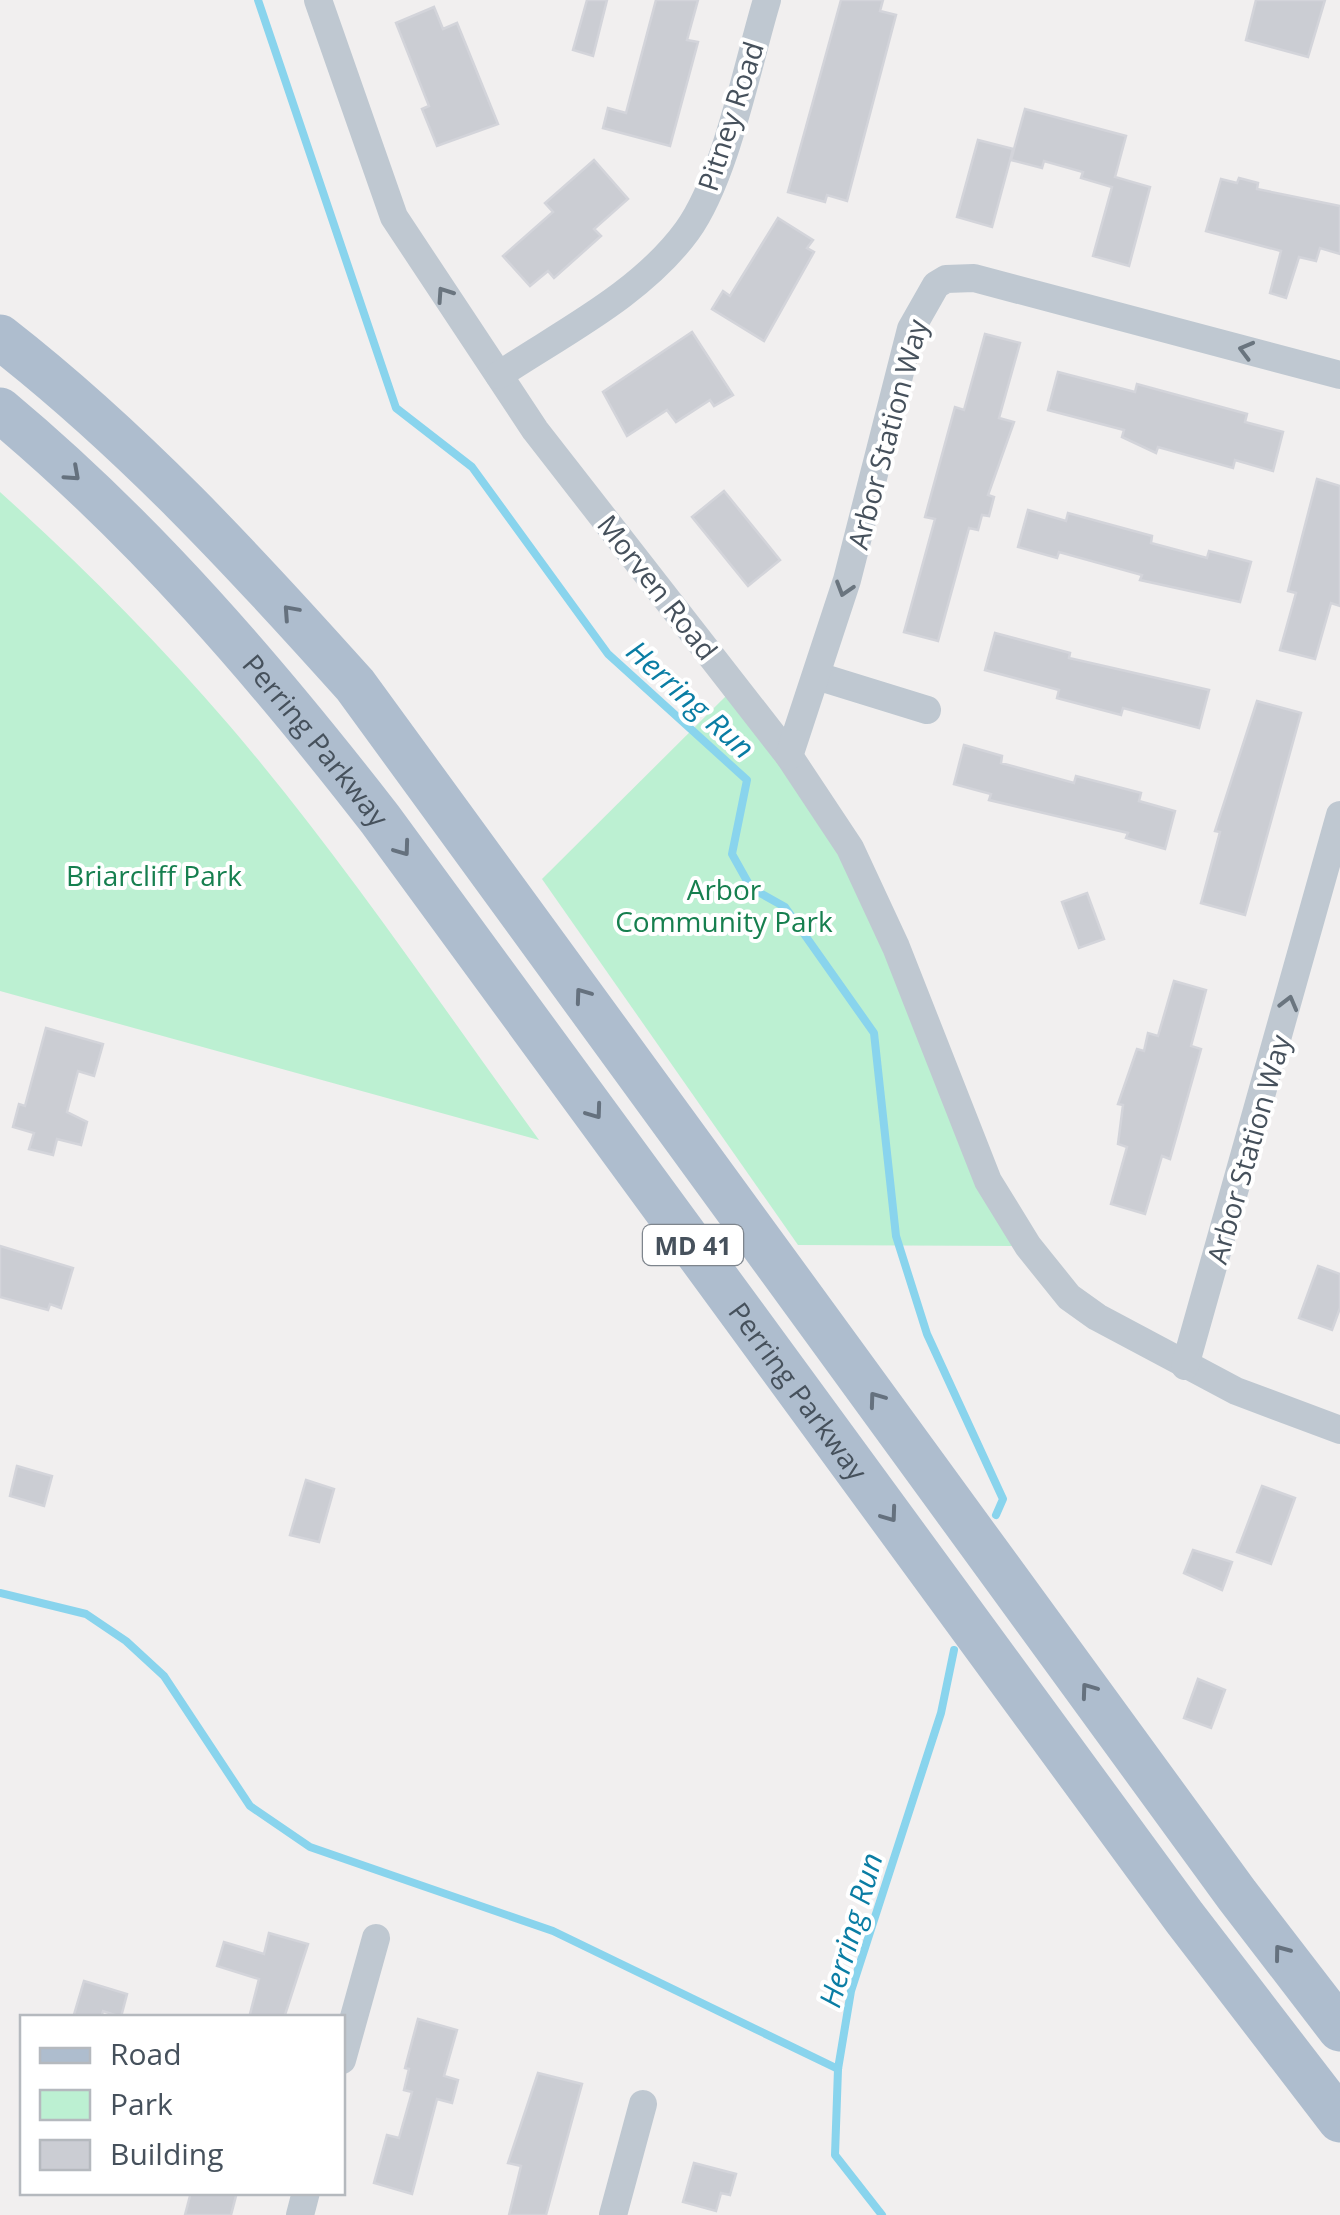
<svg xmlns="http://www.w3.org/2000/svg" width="1340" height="2215" font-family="'Open Sans',sans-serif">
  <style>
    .green { fill: #bcf0d2 }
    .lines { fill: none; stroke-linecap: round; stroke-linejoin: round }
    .stream { stroke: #89d4ed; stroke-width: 8 }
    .building { fill: #cbcdd3; stroke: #d3d4da; stroke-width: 2.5 }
    .minor { stroke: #bfc8d1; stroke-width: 28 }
    .primary { stroke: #aebdce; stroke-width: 45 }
    .oneway { stroke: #6a757f }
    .oneway2 { stroke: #65717e }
    .labels { text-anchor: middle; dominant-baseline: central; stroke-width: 8; stroke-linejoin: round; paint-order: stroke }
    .shield { fill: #fff; stroke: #7e858d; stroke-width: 2.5 }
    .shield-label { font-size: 25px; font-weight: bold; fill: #46515c }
    .street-label { font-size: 28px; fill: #46515c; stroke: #fff }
    .park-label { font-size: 28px; fill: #167f4f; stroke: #fff }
    .water-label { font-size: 30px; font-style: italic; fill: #0a7da4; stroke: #fff }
  </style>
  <rect width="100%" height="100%" fill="#f1efef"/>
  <g class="green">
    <path d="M 0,492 C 81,565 158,642 229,725 C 341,856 438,1001 539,1140 L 0,991 Z"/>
    <path d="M 727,695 L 842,834 L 1012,1246 L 798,1245 L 542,879 Z"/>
  </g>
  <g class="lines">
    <g class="stream">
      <path d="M 258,0 L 396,408 L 472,467 L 608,654 L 747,780 L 732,854 L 751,888 L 785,907 L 874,1033 L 896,1236 L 927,1334 L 1003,1499 L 996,1515"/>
      <path d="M 0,1593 L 86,1614 L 126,1641 L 164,1676 L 250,1806 L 310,1847 L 553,1931 L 838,2069"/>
      <path d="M 882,2215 L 835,2155 L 838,2069 L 851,1991 L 941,1713 L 954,1650"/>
    </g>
  </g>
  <g class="building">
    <path d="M 587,0 L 607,0 L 593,56 L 573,50 Z"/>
    <path d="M 656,0 L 698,0 L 687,40 L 698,42 L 670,146 L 603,128 L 608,108 L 626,113 Z"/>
    <path d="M 841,0 L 883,0 L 880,11 L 896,15 L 847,201 L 827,195 L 825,202 L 788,192 Z"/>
    <path d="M 1256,0 L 1325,0 L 1308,57 L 1246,40 Z"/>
    <path d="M 434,7 L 443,29 L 457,23 L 498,124 L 437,146 L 422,109 L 429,106 L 396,23 Z"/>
    <path d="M 1025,109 L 1126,136 L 1115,177 L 1150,187 L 1129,266 L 1093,256 L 1112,187 L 1081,178 L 1083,172 L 1044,161 L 1042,168 L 1011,160 Z"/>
    <path d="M 978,140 L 1013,149 L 992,227 L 957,217 Z"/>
    <path d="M 594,160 L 628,199 L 594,229 L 601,236 L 554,278 L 548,271 L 530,286 L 503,256 L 553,212 L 545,203 Z"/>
    <path d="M 1239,178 L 1258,183 L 1257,189 L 1340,206 L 1340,254 L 1320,248 L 1316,261 L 1299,257 L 1286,298 L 1270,293 L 1281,251 L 1206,231 L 1221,179 L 1237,183 Z"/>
    <path d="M 778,218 L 813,240 L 807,248 L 814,252 L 764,341 L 712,309 L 723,291 L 730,296 Z"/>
    <path d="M 692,332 L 733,395 L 714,406 L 710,400 L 676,422 L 667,410 L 627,436 L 603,392 Z"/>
    <path d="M 985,334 L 1020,343 L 999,418 L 1014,422 L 988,495 L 994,497 L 989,516 L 982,515 L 978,530 L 969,528 L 938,641 L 904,632 L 935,519 L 925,517 L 955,407 L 964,410 Z"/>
    <path d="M 1058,372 L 1135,392 L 1137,384 L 1247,414 L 1245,422 L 1283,432 L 1273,471 L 1235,460 L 1233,468 L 1158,447 L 1156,453 L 1122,437 L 1124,430 L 1048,410 Z"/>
    <path d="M 1317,479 L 1340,486 L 1340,606 L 1331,603 L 1315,659 L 1280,650 L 1296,593 L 1288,591 Z"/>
    <path d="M 724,491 L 780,560 L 748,586 L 692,517 Z"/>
    <path d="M 1028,510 L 1066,521 L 1068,513 L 1152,536 L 1151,543 L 1207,558 L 1209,551 L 1251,562 L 1240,602 L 1140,580 L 1142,575 L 1059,552 L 1057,558 L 1018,547 Z"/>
    <path d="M 995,633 L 1070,653 L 1069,658 L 1209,690 L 1199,728 L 1123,708 L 1121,715 L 1057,698 L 1059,690 L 985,670 Z"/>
    <path d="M 1257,701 L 1301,713 L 1245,915 L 1201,903 L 1220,832 L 1215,831 Z"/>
    <path d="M 964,745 L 1002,756 L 1001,763 L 1074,783 L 1076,776 L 1141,793 L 1139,801 L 1175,811 L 1165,849 L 1126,838 L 1128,833 L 989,800 L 991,794 L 954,784 Z"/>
    <path d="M 1087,893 L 1104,939 L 1079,948 L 1062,902 Z"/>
    <path d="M 1174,981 L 1206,990 L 1191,1046 L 1201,1049 L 1170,1159 L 1162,1156 L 1145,1214 L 1111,1204 L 1127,1147 L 1118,1144 L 1123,1105 L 1118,1104 L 1137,1049 L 1144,1051 L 1148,1033 L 1158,1036 Z"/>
    <path d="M 46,1028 L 103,1044 L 94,1076 L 78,1071 L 67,1112 L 87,1122 L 81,1145 L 57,1139 L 53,1155 L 29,1149 L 34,1133 L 13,1127 L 19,1104 L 25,1106 Z"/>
    <path d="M 0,1246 L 73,1268 L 61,1308 L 50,1304 L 48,1310 L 0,1297 Z"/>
    <path d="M 1318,1266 L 1340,1274 L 1340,1308 L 1332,1330 L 1299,1318 Z"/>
    <path d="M 17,1466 L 52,1476 L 44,1506 L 10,1496 Z"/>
    <path d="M 306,1480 L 334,1489 L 319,1542 L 290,1535 Z"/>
    <path d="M 1262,1486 L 1295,1498 L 1271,1564 L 1237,1552 Z"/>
    <path d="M 1193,1550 L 1232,1562 L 1222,1590 L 1184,1573 Z"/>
    <path d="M 1198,1679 L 1225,1690 L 1211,1728 L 1184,1718 Z"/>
    <path d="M 269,1933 L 308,1944 L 284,2018 L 249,2018 L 259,1979 L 217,1966 L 224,1942 L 264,1954 Z"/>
    <path d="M 84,1981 L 127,1994 L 121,2017 L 103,2011 L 101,2018 L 73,2018 Z"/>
    <path d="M 418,2019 L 457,2030 L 444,2076 L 458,2080 L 452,2103 L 437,2099 L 412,2194 L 374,2183 L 387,2135 L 399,2138 L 412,2092 L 404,2090 L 409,2069 L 405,2068 Z"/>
    <path d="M 538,2073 L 582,2084 L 546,2215 L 509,2215 L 521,2166 L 508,2163 Z"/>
    <path d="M 694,2163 L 736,2174 L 730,2195 L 721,2193 L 716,2211 L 683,2202 Z"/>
    <path d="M 191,2192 L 237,2192 L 231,2215 L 185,2215 Z"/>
  </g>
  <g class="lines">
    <g class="minor">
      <path d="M 318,0 L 394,217 L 535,430 L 789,756 L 850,848 L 896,947 L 988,1181 L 1028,1246 L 1069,1297 L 1097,1317 L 1236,1391 L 1340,1430"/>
      <path d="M 499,375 C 562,333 641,294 687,231 C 726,177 747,66 767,0"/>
      <path d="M 817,676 L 927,710"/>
      <path d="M 789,756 L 847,580 L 911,329 L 936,285 L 946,279 L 974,278 L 1340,375"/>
      <path d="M 1185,1366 L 1340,815"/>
      <path d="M 342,2060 L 376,1938"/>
      <path d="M 300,2215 L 306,2192"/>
      <path d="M 613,2215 L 643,2104"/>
    </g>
    <g class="primary">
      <path d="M 0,337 C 131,439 244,561 355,685 L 1237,1895 L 1340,2029"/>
      <path id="s1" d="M 0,410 C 145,531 265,671 380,819 L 1184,1917 L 1340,2120"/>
    </g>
  </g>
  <defs><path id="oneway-chevron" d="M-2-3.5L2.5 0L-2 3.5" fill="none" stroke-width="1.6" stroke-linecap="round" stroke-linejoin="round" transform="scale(2.5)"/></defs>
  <g class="oneway">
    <use href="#oneway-chevron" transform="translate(444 294) rotate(-124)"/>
    <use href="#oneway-chevron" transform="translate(1246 350) rotate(-165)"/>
    <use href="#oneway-chevron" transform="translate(844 589) rotate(107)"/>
    <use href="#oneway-chevron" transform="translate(1289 1003) rotate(-75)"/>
  </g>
  <g class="oneway2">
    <use href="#oneway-chevron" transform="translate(73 474) rotate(42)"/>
    <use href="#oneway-chevron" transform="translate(290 612) rotate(-132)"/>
    <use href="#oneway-chevron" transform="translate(403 849) rotate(54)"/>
    <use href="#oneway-chevron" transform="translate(582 995) rotate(-126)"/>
    <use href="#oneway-chevron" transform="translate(595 1112) rotate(54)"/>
    <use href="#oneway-chevron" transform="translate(876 1399) rotate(-126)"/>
    <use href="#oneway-chevron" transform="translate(890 1515) rotate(54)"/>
    <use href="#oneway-chevron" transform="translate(1088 1690) rotate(-126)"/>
    <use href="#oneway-chevron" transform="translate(1281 1952) rotate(-127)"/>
  </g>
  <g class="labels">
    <rect class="shield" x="643" y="1225" width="100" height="40" rx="8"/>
    <g class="shield-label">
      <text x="693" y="1245">MD 41</text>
    </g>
    <g class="street-label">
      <text transform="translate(730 116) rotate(-72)">Pitney Road</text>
      <text transform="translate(887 434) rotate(-75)">Arbor Station Way</text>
      <text transform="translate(658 587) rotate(52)">Morven Road</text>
      <text stroke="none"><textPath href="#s1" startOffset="458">Perring Parkway</textPath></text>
      <text transform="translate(1248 1149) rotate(-74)">Arbor Station Way</text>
      <text stroke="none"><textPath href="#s1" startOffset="1268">Perring Parkway</textPath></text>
    </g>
    <g class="park-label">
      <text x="154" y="875">Briarcliff Park</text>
      <text x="724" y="889">Arbor<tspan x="724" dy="32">Community Park</tspan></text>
    </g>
    <g class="water-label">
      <text transform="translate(691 699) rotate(42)">Herring Run</text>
      <text transform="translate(850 1930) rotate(-74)">Herring Run</text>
    </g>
  </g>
  <rect x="20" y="2015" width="325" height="180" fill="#ffffff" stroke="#b5b9be" stroke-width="2.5"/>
  <rect x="40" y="2048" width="50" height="15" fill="#aebdce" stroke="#b5b9be" stroke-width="2.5"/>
  <text x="110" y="2065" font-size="30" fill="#46515c">Road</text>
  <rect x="40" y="2090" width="50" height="30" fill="#bcf0d2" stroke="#b5b9be" stroke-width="2.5"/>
  <text x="110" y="2115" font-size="30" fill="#46515c">Park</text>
  <rect x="40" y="2140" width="50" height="30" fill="#cbcdd3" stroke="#b5b9be" stroke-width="2.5"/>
  <text x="110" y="2165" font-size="30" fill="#46515c">Building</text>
</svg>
